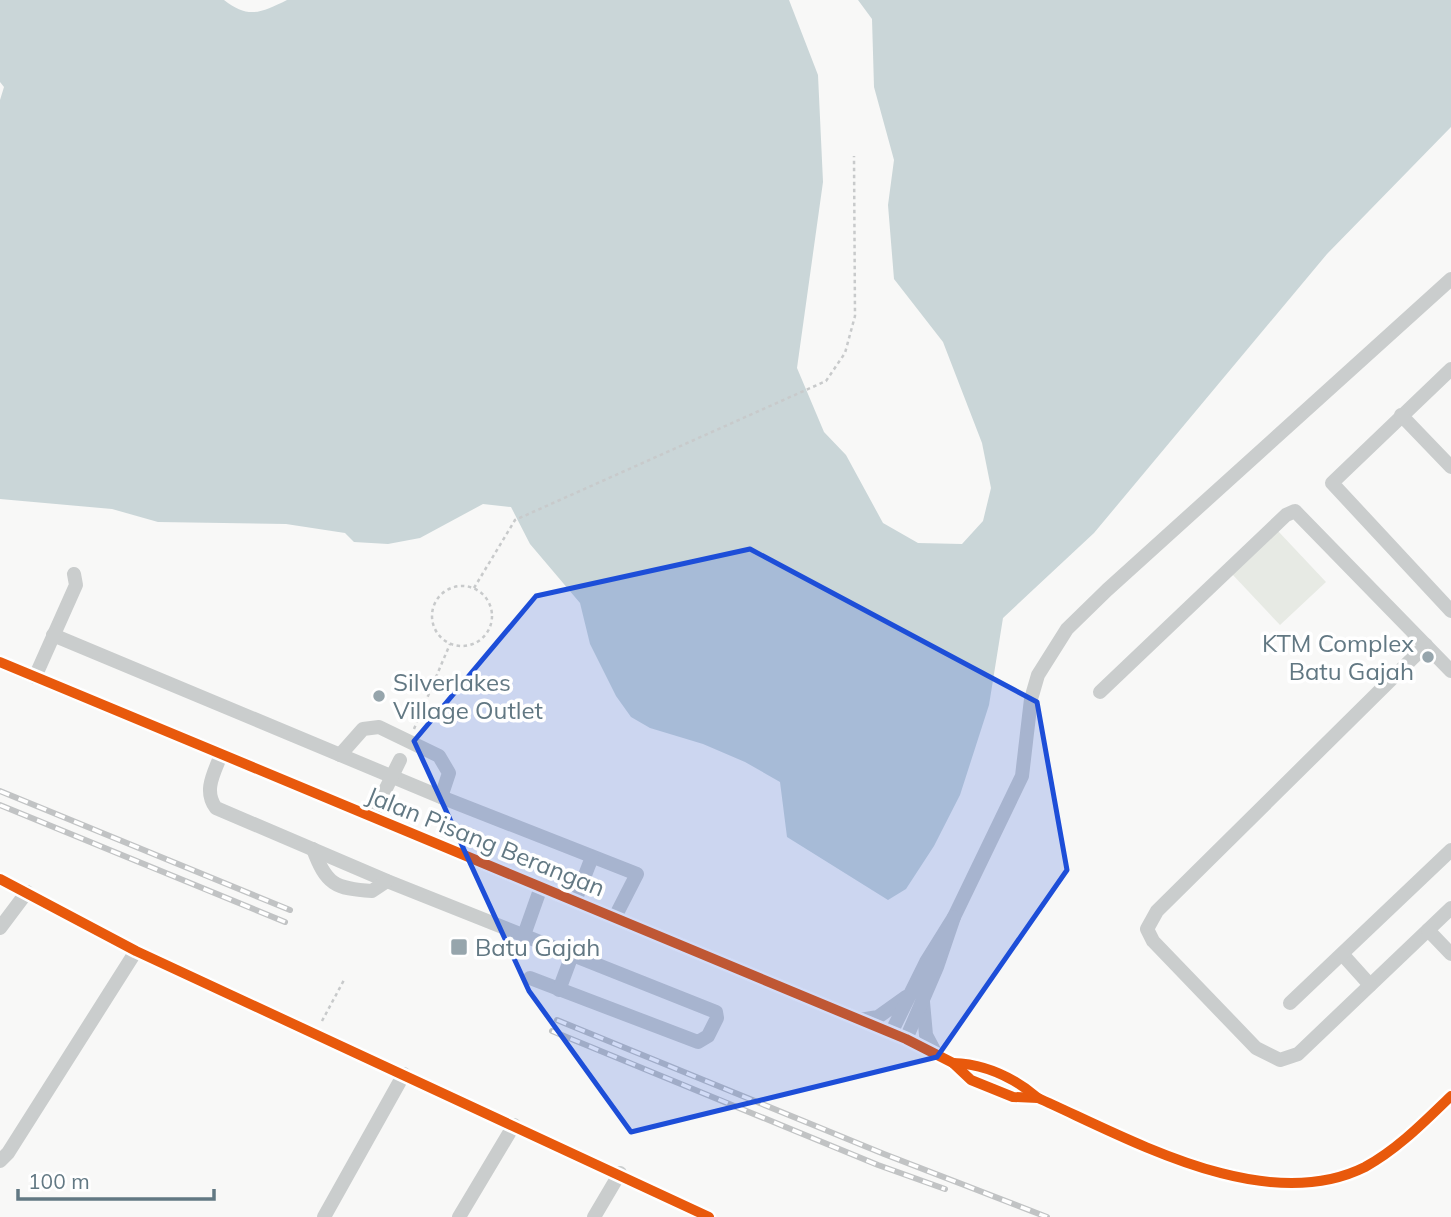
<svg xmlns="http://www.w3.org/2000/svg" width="1451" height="1217" font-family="Mulish,sans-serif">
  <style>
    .pitch { fill: #e7eae4 }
    .water { fill: #cad6d8 }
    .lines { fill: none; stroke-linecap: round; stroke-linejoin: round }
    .path { stroke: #c8cacb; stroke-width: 2.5; stroke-dasharray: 3.5 3.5; stroke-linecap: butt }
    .minor { stroke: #cacdcd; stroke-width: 14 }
    .rail-casing { stroke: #c1c3c4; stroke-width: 6 }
    .rail { stroke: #fff; stroke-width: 3.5; stroke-dasharray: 10; stroke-linecap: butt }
    .cycleway-casing { stroke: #fff; stroke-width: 15 }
    .cycleway { stroke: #e8590c; stroke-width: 10 }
    .marked { fill: #1d4ed8; fill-opacity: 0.2; stroke: #1d4ed8; stroke-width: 5; stroke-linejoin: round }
    .poi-dot { fill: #96a5ac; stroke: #fff; stroke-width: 2.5 }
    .labels { text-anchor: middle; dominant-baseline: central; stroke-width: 7; stroke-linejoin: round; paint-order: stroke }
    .poi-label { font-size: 24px; fill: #627883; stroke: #fff; text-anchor: start }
    .street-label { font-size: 24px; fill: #627883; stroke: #fff }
  </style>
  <rect width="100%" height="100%" fill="#f8f8f7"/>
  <path class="pitch" d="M 1278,531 L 1326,582 L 1280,625 L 1232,574 Z"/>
  <path class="water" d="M 0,0 L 224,0 C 248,19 261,13 287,0 L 789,0 L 818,75 L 823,182 L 797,368 L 824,432 L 846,455 L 883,523 L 918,543 L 962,544 L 983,521 L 991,488 L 982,443 L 943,342 L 894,279 L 888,205 L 894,160 L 874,87 L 872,19 L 858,0 L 1451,0 L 1451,127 L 1327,254 L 1094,533 L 1003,618 L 989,705 L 960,795 L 934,846 L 906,889 L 888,900 L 787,837 L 780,782 L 745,762 L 703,744 L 650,728 L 631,717 L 616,696 L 590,644 L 580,603 L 530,544 L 511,507 L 483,504 L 420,538 L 388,544 L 354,542 L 345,533 L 286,524 L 158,522 L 112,509 L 0,499 L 0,100 L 4,87 L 0,82 Z"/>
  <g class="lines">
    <g class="path">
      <circle cx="462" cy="616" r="30"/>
      <path d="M 474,588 L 515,520 L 826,381 L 845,353 L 855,316 L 854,156"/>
      <path d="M 414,729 L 450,644"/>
      <path d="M 322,1021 L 344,980"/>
    </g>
    <g class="minor">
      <path d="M 1451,369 L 1332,483 L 1451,611"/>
      <path d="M 1401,415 L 1451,467"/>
      <path d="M 53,635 L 441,797 L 637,874 L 615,917"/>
      <path d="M 1426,645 L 1157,911 L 1147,929 L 1153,941 L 1256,1048 L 1280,1060 L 1298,1054 L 1451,908"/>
      <path d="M 0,662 L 906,1039 L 953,1063 L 971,1080 L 1013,1097 L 1038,1098"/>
      <path d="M 35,677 L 76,585 L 74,574"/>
      <path d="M 1100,692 L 1286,515 L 1295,511 L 1451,671"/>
      <path d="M 221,755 C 214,773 203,791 216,808 L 387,881 L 716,1012 L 717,1018 L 708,1036 L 698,1042 L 530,978"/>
      <path d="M 340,755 L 363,729 L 379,727 L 439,756 L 449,773 L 441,797"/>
      <path d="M 372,817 L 400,760"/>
      <path d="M 313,849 C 326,884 335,889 372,891 L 387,881"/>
      <path d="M 0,879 L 136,951 L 709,1217"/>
      <path d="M 575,901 L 592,857"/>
      <path d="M 954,917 L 1022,776 L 1031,699 L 1038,675 L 1067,629 L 1107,590 L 1451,279"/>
      <path d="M 0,928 L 27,892"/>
      <path d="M 1428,930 L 1451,954"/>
      <path d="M 524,935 L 541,887"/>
      <path d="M 1343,955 L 1370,985"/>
      <path d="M 559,990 L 572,955"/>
      <path d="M 923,1002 L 926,1035 L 935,1052"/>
      <path d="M 1290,1003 L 1451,850"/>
      <path d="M 860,1020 L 878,1017 L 906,997"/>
      <path d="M 891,1033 L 926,962 L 954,917 L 937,967 L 906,1039"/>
      <path d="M 953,1063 C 986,1064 1013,1077 1038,1098 C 1130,1139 1265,1217 1365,1167 C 1398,1149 1425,1121 1451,1096"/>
      <path d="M 0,1161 L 8,1153 L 136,951"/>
      <path d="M 324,1217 L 404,1074"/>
      <path d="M 459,1217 L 514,1125"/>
      <path d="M 594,1217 L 620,1173"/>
    </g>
    <defs>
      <g id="rail">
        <path d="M 0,791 L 290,910"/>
        <path d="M 0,805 L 285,922"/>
        <path d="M 557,1020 L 884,1154 L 1047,1217"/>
        <path d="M 552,1031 L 878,1165 L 945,1189"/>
      </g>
    </defs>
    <use href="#rail" class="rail-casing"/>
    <use href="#rail" class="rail"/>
    <defs>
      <g id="cycleway">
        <path d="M 0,662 L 906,1039 L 953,1063 L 971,1080 L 1013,1097 L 1038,1098"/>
        <path d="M 0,879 L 136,951 L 709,1217"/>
        <path d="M 953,1063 C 986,1064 1013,1077 1038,1098 C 1130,1139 1265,1217 1365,1167 C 1398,1149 1425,1121 1451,1096"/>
      </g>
    </defs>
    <use href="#cycleway" class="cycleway-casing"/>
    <use href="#cycleway" class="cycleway"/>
  </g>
  <path class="marked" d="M 750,549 L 1037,702 L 1067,870 L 937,1057 L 631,1132 L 529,991 L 414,741 L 536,596 Z"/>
  <g class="poi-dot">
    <circle cx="1428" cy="657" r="7"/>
    <circle cx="379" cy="696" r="7"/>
    <rect x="450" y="938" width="18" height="18" rx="3.5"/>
  </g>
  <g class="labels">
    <g class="poi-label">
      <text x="1414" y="643" text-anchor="end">KTM Complex<tspan x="1414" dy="28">Batu Gajah</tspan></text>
      <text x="393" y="682">Silverlakes<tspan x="393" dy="28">Village Outlet</tspan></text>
      <text x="475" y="947">Batu Gajah</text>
    </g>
    <g class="street-label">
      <text transform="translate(486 841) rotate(22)">Jalan Pisang Berangan</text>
    </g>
  </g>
  <path d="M18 1189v10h196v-10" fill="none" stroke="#627883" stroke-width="3.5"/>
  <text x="28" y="1189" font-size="21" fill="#627883" stroke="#ffffff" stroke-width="5" paint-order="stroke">100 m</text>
</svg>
